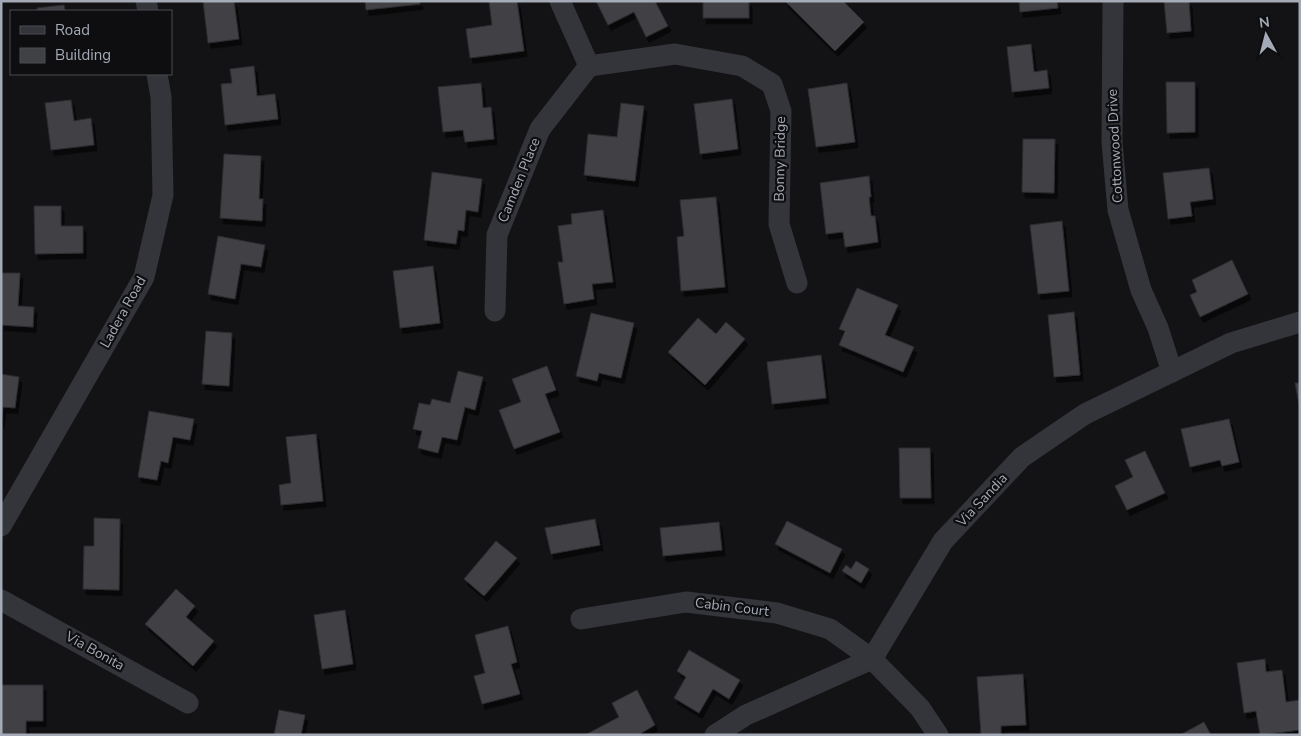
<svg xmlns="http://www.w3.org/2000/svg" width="1301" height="736" font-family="'Nunito Sans',sans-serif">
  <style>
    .building { fill: #3f4145; stroke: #2d2d31; filter: url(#shadow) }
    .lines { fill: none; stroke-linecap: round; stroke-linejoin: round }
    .minor { stroke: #34353a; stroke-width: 21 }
    .labels { text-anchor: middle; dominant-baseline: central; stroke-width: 4.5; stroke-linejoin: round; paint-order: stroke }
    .street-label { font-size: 14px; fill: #a4abb6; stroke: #0e0e10 }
  </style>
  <defs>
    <filter id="shadow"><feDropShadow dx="3" dy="5.5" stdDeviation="0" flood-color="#0009"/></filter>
  </defs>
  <rect width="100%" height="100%" fill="#131315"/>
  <g class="building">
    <path d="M 203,1 L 234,1 L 239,39 L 208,43 Z"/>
    <path d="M 365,1 L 420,1 L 420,4 L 366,10 Z"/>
    <path d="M 489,1 L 517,1 L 524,51 L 470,58 L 466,29 L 492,25 Z"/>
    <path d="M 596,1 L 655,1 L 668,26 L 646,37 L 634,12 L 608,25 Z"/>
    <rect x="703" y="1" width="46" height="17"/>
    <path d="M 785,1 L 843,1 L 864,22 L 835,51 Z"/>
    <path d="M 1019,1 L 1057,1 L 1058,8 L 1020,12 Z"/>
    <path d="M 1164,1 L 1189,1 L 1191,31 L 1167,33 Z"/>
    <path d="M 64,5 L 65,11 L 37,11 L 37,8 Z"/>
    <path d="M 1031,44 L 1034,72 L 1047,70 L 1049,88 L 1012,92 L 1007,47 Z"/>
    <path d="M 254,66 L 257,96 L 275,94 L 278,119 L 225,125 L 221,84 L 232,83 L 230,69 Z"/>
    <path d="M 1166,82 L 1195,82 L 1195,132 L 1167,133 Z"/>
    <path d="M 481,83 L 483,108 L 491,107 L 494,139 L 465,142 L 463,130 L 443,132 L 438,87 Z"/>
    <path d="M 847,83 L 855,142 L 816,147 L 808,89 Z"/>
    <path d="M 732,99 L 738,149 L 700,154 L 694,104 Z"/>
    <path d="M 71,100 L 74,121 L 91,118 L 94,145 L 51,150 L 45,103 Z"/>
    <path d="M 621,103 L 644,106 L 635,181 L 584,175 L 588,134 L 617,137 Z"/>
    <path d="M 1023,139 L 1055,139 L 1054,193 L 1022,192 Z"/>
    <path d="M 224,154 L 261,156 L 259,199 L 263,199 L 262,221 L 220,218 Z"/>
    <path d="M 1209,168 L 1213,199 L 1190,202 L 1192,216 L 1168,219 L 1163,173 Z"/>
    <path d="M 432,172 L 482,179 L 478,212 L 466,210 L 464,231 L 458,230 L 456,244 L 424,240 Z"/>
    <path d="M 869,176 L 871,197 L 869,197 L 871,216 L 875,216 L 878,242 L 845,247 L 843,232 L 826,234 L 820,183 Z"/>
    <path d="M 716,197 L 725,287 L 681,291 L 677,237 L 684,236 L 680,200 Z"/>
    <path d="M 34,206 L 61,206 L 61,226 L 83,226 L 83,253 L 35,254 Z"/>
    <path d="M 603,210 L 613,282 L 592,284 L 594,299 L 564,304 L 558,262 L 563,262 L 558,226 L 572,224 L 571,214 Z"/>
    <path d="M 1062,221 L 1069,291 L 1038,294 L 1030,225 Z"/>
    <path d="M 218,236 L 265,245 L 261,267 L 241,264 L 235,299 L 208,294 Z"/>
    <path d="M 1232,260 L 1248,294 L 1200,317 L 1190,295 L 1197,292 L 1192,280 Z"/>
    <path d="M 433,266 L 440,323 L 400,328 L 393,271 Z"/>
    <path d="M 1,273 L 20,273 L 18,306 L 34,307 L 33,327 L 1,325 Z"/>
    <path d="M 857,288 L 898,305 L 885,335 L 914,347 L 903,372 L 839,345 L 845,331 L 839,329 Z"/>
    <path d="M 1074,312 L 1080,375 L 1054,377 L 1048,315 Z"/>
    <path d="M 591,313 L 634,323 L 621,378 L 599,373 L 597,381 L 576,376 Z"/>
    <path d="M 698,318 L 716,334 L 726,322 L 745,339 L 705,385 L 668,352 Z"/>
    <path d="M 206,331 L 232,333 L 229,386 L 202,384 Z"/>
    <path d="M 821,355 L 826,398 L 772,404 L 767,362 Z"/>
    <path d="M 547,366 L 556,390 L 545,394 L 560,432 L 514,449 L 499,410 L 521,402 L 512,379 Z"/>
    <path d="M 458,371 L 483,377 L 475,410 L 465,407 L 457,440 L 442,437 L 438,453 L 418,448 L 422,431 L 413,429 L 419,403 L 430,405 L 432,399 L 450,403 Z"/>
    <path d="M 1,374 L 19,377 L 15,408 L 3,407 L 1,423 Z"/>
    <path d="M 1295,383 L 1300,383 L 1300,409 Z"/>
    <path d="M 149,411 L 194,419 L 190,440 L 173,437 L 168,463 L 161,461 L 157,480 L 138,477 Z"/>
    <path d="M 1229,419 L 1239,462 L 1222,466 L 1220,460 L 1190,467 L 1181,429 Z"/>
    <path d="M 316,434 L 323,501 L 281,505 L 279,485 L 291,483 L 286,437 Z"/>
    <path d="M 899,448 L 930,448 L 931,498 L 900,498 Z"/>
    <path d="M 1145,451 L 1165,493 L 1127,510 L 1115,486 L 1133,477 L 1125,460 Z"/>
    <path d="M 94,518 L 120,519 L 119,590 L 83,589 L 84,546 L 94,546 Z"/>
    <path d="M 595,519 L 600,545 L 551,554 L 545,528 Z"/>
    <path d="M 787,521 L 842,549 L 830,573 L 775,544 Z"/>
    <path d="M 719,522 L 722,550 L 663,556 L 660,528 Z"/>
    <path d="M 496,541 L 517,558 L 484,596 L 464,579 Z"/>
    <path d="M 856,561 L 869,569 L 861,583 L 842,571 L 846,565 L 851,569 Z"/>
    <path d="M 176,589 L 195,606 L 186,617 L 214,641 L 193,666 L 145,624 Z"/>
    <path d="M 345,610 L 353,664 L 322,669 L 314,615 Z"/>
    <path d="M 508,626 L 517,662 L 511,664 L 520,694 L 482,704 L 474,676 L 485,673 L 475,635 Z"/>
    <path d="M 689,650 L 740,680 L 729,699 L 713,689 L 699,713 L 674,698 L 686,677 L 677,671 Z"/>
    <path d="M 1265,659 L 1266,672 L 1282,670 L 1286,702 L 1300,700 L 1300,730 L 1260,735 L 1256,711 L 1244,713 L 1237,663 Z"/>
    <path d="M 1023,674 L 1026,725 L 1001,726 L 1001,734 L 981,735 L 977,677 Z"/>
    <path d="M 1,685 L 43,685 L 43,721 L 26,721 L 26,735 L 1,735 Z"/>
    <path d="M 637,690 L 655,725 L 638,735 L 585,735 L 619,717 L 612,703 Z"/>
    <path d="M 279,710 L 305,715 L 301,735 L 274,735 Z"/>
    <path d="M 1204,722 L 1211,735 L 1180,735 Z"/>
  </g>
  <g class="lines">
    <g class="minor">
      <path d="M 146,1 L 148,11"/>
      <path d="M 560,1 L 589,66 L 675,54 L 742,66 L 772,84 L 781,111 L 779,224 L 797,283"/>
      <path d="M 1113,1 L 1112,142 L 1118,210 L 1141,290 L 1158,328 L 1172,372"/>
      <path d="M 495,311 L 497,235 L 540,129 L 589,66"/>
      <path d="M 1,526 L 144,277 L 163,195 L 161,97 L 157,74"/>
      <path d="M 1,600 L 188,703"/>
      <path d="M 581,619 L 686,602 L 777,613 L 830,629 L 872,659 L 920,708 L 938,735"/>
      <path d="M 715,735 L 746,715 L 872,659 L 943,541 L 1022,457 L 1085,414 L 1231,343 L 1300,322"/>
    </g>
  </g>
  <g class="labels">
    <g class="street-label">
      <text transform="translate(1115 146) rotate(-93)">Cottonwood Drive</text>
      <text transform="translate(780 159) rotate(-89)">Bonny Bridge</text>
      <text transform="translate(519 180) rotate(-68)">Camden Place</text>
      <text transform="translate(123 312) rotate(-61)">Ladera Road</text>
      <text transform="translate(982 500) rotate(-47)">Via Sandia</text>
      <text transform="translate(732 607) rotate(7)">Cabin Court</text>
      <text transform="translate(95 651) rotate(29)">Via Bonita</text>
    </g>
  </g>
  <rect width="1301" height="736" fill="none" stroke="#a4abb6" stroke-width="5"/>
  <rect x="10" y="10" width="162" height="65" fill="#0e0e10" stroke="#4a4d52"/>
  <rect x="20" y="26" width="25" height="8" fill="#34353a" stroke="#4a4d52"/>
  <text x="55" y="35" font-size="15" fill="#a4abb6">Road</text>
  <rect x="20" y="48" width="25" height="15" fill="#3f4145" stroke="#4a4d52"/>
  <text x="55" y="60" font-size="15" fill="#a4abb6">Building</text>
  <g transform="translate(1266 35) rotate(353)" stroke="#0e0e10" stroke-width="4" paint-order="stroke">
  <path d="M0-4L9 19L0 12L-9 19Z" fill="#a4abb6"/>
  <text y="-8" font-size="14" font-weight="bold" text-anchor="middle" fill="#a4abb6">N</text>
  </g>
</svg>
